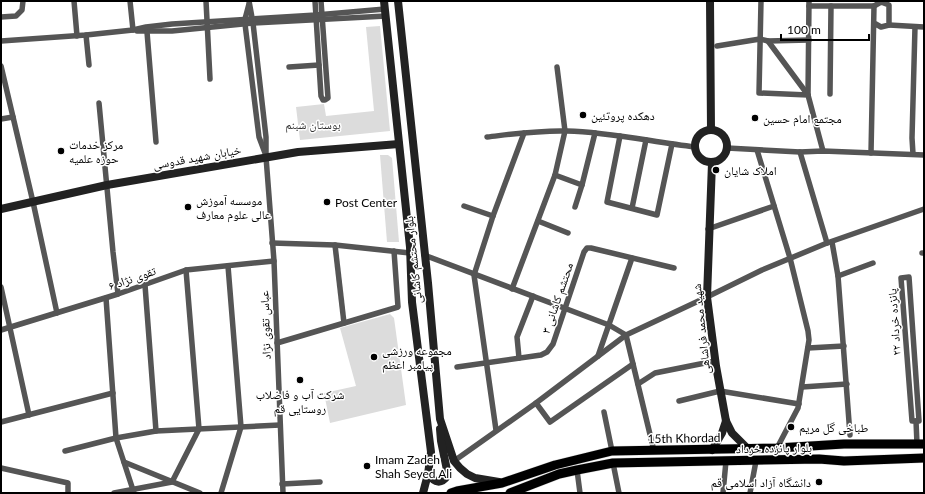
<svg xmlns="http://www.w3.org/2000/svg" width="925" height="494" font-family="Lato,'Noto Naskh Arabic',sans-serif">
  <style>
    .green { fill: #dcdcdc }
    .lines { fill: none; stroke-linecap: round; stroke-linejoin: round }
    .primary-casing { stroke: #dbdbdb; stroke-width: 10 }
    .minor { stroke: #555; stroke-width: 5.5 }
    .secondary { stroke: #222; stroke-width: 8 }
    .primary { stroke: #000; stroke-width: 9 }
    .poi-dot { fill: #000; stroke: #fff; stroke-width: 1.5 }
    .labels { text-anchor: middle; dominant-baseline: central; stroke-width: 3; stroke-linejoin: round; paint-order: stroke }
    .poi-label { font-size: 12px; fill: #000; stroke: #fff; text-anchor: start }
    .park-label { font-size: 12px; fill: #333; stroke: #fff }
    .street-label { font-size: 12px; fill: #000; stroke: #fff }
  </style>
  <rect width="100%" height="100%" fill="#fff"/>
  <g class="green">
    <path d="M 380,26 L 390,131 L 300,140 L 296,107 L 324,104 L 326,116 L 374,111 L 366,27 Z"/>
    <path d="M 380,155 L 388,155 L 392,158 L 399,242 L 387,242 Z"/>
    <path d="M 390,314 L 394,318 L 406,405 L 330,423 L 324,393 L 356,386 L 340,328 Z"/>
  </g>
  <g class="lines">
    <defs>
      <g id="primary">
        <path d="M 451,493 L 457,491 L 502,483 L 555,465 L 612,451 L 777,448 L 844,444 L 924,444"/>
        <path d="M 510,493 L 559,474 L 577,470 L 613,463 L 819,459 L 844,461 L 924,458"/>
      </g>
    </defs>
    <use href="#primary" class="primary-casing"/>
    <g class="minor">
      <path d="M 74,1 L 77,36"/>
      <path d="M 130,1 L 133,30"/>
      <path d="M 206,1 L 210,79"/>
      <path d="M 249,1 L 253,23 L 266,137 L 266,157 L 274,261 L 283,493"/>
      <path d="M 315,1 L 321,96 L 323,100 L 325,100 L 328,98 L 321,1"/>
      <path d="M 761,1 L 759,93 L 808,95 L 823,151"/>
      <path d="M 249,4 L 245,19 L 245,24 L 259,137 L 265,153"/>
      <path d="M 809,6 L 874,6"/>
      <path d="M 1,17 L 16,16 L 22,10 L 23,1"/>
      <path d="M 889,25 L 924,27"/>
      <path d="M 137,31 L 172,31 L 253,23 L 386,16"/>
      <path d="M 147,32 L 156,142"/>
      <path d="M 86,35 L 89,65"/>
      <path d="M 1,41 L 86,35 L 133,30 L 146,27 L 172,24 L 316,15 L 385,9"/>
      <path d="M 768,41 L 809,40"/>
      <path d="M 717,46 L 760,39 L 768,41 L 808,95"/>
      <path d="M 1,66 L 33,202 L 57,313"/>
      <path d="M 289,67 L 319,65"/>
      <path d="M 830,94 L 831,6"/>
      <path d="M 808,95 L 809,1"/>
      <path d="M 99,103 L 113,252 L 118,294"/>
      <path d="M 1,119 L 13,117"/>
      <path d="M 620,136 L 607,202 L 657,215 L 672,144"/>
      <path d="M 487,137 C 513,134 540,130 567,131 C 610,132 652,142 695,147"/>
      <path d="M 727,148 L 800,152 L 823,151 L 924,155"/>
      <path d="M 757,150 L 790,258 L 808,331 L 809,340 L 798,408 L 777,448"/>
      <path d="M 800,152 L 827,243"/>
      <path d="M 871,153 L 874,6 L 881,2 L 889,5 L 889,25 L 881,27 L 874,23"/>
      <path d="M 913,154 L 912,138 L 915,27"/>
      <path d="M 555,175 L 582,185"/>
      <path d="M 464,206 L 493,216"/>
      <path d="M 575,207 L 582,185 L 595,133"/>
      <path d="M 632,208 L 646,140"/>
      <path d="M 538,221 L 568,233"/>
      <path d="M 708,229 L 774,206"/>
      <path d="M 832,242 L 838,276 L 850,435"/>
      <path d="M 272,243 L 335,245 L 410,253"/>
      <path d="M 335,245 L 344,323"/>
      <path d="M 922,253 L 924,253"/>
      <path d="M 424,255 L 609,325 L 626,335"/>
      <path d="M 838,276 L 873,263"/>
      <path d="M 909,277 L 919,421 L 912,421 L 901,278 Z"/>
      <path d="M 145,285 L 156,431"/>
      <path d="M 1,287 L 29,415"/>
      <path d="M 512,289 L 555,175 L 565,131 L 557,67"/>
      <path d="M 106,298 L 116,438 L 134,493"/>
      <path d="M 1,330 L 118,294 L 186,270 L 274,261"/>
      <path d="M 626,335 L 654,451"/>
      <path d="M 277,343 L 398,307 L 394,251"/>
      <path d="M 808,348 L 844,346"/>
      <path d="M 598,356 L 632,258"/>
      <path d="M 519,358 L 517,337 L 533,296"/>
      <path d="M 457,367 L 541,355 L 547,352 L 553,344 L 584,252 L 587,248 L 591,248 L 674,268"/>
      <path d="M 638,384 L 655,373 L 715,361"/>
      <path d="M 802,387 L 847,384"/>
      <path d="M 679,401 L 720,391 L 799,404"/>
      <path d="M 536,403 L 550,422 L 633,364"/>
      <path d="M 604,412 L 612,451"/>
      <path d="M 916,421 L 917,444"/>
      <path d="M 1,422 L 113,393"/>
      <path d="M 496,430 L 474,275 L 493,216 L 524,133"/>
      <path d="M 65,451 L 116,438 L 156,431 L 280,425"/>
      <path d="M 454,461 L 536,403 L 626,335 L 707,297 L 762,270 L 827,243 L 924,209"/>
      <path d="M 124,462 L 200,493"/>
      <path d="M 613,463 L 619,493"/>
      <path d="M 1,468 L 68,483 L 68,493"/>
      <path d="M 577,470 L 580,493"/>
      <path d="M 282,484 L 320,482"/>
      <path d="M 114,493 L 172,482 L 199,429 L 186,270"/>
      <path d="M 221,493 L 241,427 L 228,266"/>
      <path d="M 723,493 L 726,461"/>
      <path d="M 750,493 L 756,461"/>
    </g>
    <g class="secondary">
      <path d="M 384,1 L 410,247 L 412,302 L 431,452 L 428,474 L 423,493"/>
      <path d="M 398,1 L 428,283 L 440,419 L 454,461 L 460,468 L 467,474 L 475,478 L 499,482"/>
      <path d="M 710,1 L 711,130"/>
      <circle cx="711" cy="146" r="16"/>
      <path d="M 712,163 L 707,297 L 716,366 L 726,421 L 732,433 L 748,449"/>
      <path d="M 1,209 L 107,185 L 298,152 L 399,144"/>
      <path d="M 712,450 L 722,433 L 726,421"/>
      <path d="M 428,474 C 435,483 441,485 448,475 L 441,441 L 440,429"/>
    </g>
    <use href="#primary" class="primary"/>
  </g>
  <g class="poi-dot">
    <circle cx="583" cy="115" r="4"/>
    <circle cx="755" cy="118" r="4"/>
    <circle cx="61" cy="151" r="4"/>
    <circle cx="716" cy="170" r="4"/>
    <circle cx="327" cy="202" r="4"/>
    <circle cx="188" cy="207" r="4"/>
    <circle cx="374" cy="357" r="4"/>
    <circle cx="300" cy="380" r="4"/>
    <circle cx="791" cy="427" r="4"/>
    <circle cx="367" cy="466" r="4"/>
    <circle cx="819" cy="482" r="4"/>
  </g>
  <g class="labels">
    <g class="poi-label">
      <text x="591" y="115">دهکده پروتئین</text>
      <text x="763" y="118">مجتمع امام حسین</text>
      <text x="69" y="144">مرکز خدمات<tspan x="69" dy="14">حوزه علمیه</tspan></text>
      <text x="724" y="170">املاک شایان</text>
      <text x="196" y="200">موسسه آموزش<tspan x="196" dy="14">عالی علوم معارف</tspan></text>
      <text x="335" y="202">Post Center</text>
      <text x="382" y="350">مجموعه ورزشی<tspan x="382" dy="14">پیامبر اعظم</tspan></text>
      <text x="300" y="394" text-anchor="middle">شرکت آب و فاضلاب<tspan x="300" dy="14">روستایی قم</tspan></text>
      <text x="799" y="427">طباخی گل مریم</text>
      <text x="375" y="459">Imam Zadeh<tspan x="375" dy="14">Shah Seyed Ali</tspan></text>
      <text x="811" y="482" text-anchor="end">دانشگاه آزاد اسلامی قم</text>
    </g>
    <g class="park-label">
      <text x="313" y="124">بوستان شبنم</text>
    </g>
    <g class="street-label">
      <text transform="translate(197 157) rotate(-10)">خیابان شهید قدوسی</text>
      <text transform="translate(413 260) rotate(-96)">بلوار محتشم کاشانی</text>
      <text transform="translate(132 278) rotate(-19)">تقوی نژاد ۶</text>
      <text transform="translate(557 298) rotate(-71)">محتشم کاشانی ۳</text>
      <text transform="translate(894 322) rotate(-94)">پانزده خرداد ۲۲</text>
      <text transform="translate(265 325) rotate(-92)">عباس تقوی نژاد</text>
      <text transform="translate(701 329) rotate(-96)">شهید محمد فراشاهی</text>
      <text transform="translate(684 438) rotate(-1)">15th Khordad</text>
      <text transform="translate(774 448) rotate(-1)">بلوار پانزده خرداد</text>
    </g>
  </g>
  <rect width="925" height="494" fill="none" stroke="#000000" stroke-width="4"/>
  <path d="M781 34v6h88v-6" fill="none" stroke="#000000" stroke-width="2"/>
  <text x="787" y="34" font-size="12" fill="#000000" stroke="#ffffff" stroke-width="3" paint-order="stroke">100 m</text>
</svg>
